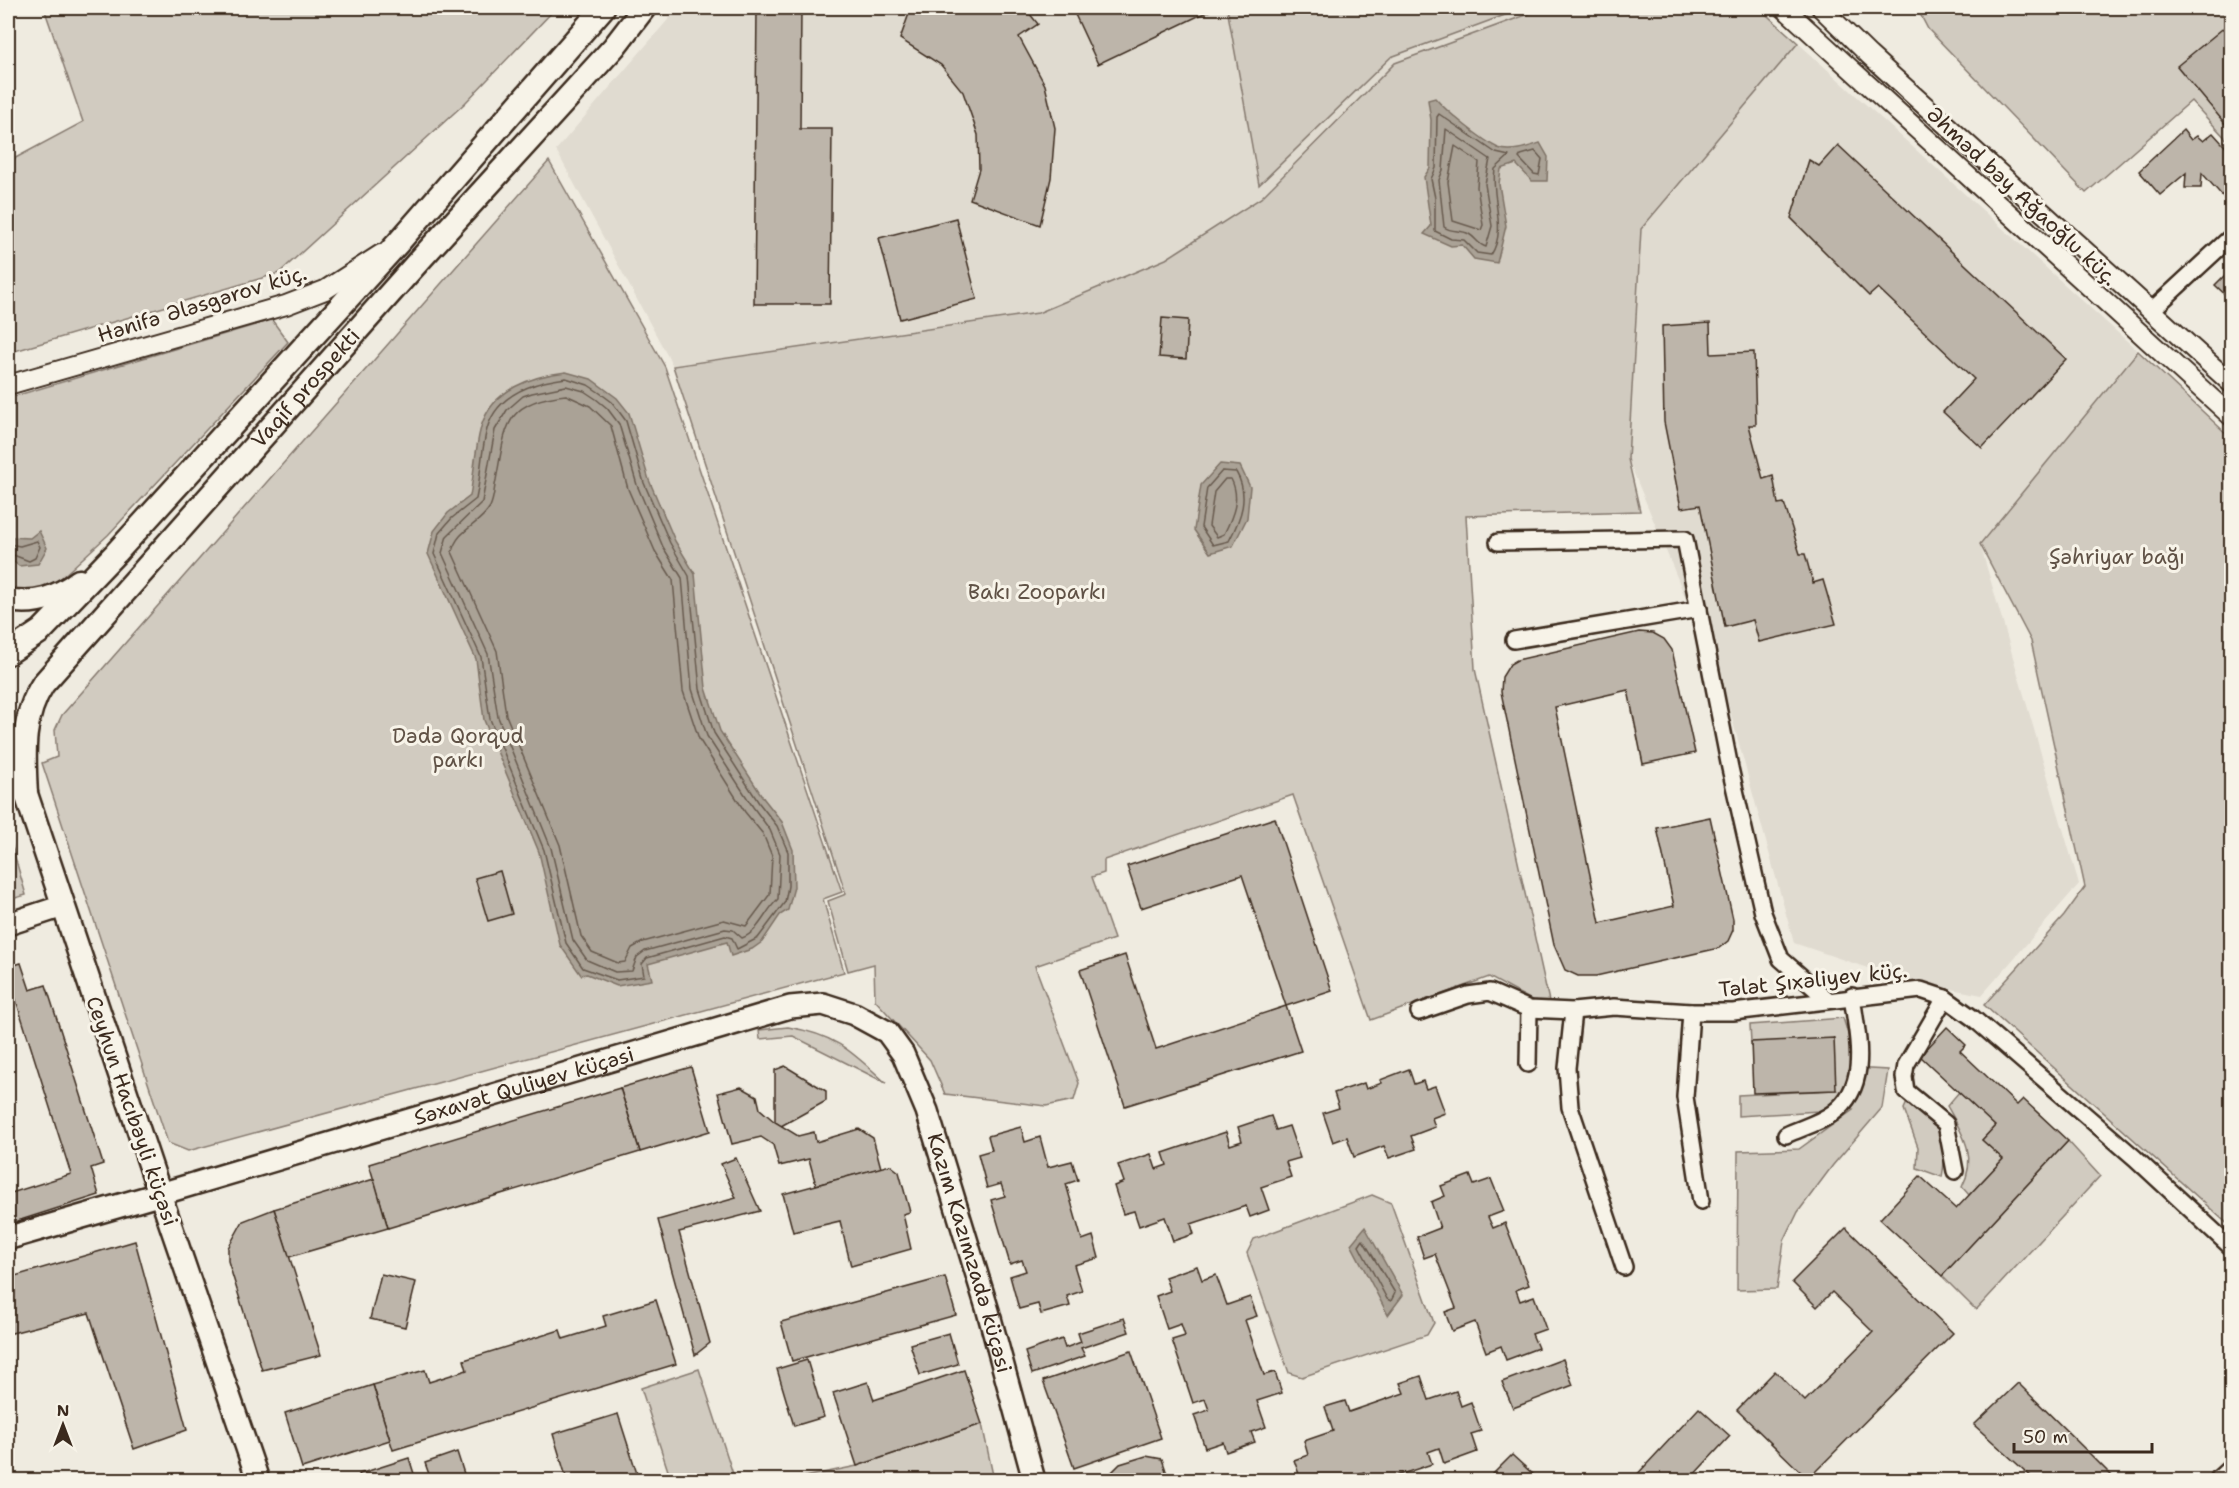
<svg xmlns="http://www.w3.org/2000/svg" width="2239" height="1488" font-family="'Shantell Sans',sans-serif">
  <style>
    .built { fill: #e0dbd0 }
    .green { fill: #d1cbc0; stroke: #867a6f; stroke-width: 1.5 }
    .water { fill: #aaa296; stroke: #7e7266; stroke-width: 1.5 }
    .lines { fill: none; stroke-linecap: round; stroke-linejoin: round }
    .shore { stroke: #675a4e; stroke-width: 1.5 }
    .building { fill: #bdb5aa; stroke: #3b2a1e; stroke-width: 1.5 }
    .minor-casing { stroke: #3b2a1e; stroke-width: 20 }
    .tertiary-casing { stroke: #3b2a1e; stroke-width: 22 }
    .secondary-casing { stroke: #3b2a1e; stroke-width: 26 }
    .primary-casing { stroke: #3b2a1e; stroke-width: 27 }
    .minor { stroke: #f7f3e8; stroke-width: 15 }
    .tertiary { stroke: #f7f3e8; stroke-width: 18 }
    .secondary { stroke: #f7f3e8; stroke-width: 21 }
    .primary { stroke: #f7f3e8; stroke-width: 22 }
    .labels { text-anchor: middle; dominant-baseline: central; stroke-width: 6; stroke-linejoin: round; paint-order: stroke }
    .street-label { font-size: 21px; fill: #3b2a1e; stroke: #f7f3e8 }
    .park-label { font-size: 21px; fill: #605246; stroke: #f7f3e8 }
  </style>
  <rect width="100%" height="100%" fill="#efebe0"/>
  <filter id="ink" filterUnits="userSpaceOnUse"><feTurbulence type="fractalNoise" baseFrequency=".0167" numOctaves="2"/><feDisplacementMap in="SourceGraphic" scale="12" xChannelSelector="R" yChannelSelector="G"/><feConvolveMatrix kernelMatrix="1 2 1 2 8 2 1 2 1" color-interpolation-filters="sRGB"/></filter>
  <g filter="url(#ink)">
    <g class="built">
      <path d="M 678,8 L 1545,8 L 1395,63 L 1261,198 L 1166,259 L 1038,313 L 673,366 L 556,150 Z"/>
      <path d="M 1798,43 L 2138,351 L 1980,544 L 2079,884 L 1982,995 L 1900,979 L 1794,943 L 1725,693 L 1628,459 L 1641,229 Z"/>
    </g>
    <g class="green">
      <path d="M 44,8 L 556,8 L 465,103 L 279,273 L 8,353 L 8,162 L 83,122 Z"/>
      <path d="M 1227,8 L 1524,8 L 1391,57 L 1259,185 Z"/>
      <path d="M 1545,8 L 1759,8 L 1798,43 L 1641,229 L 1628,459 L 1640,511 L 1466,516 L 1475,669 L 1549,1001 L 1535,1002 L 1489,977 L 1371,1020 L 1293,795 L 1104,860 L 1104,873 L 1092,877 L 1114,939 L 1035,966 L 1079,1083 L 1074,1100 L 1046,1106 L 945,1094 L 930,1060 L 875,1000 L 874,964 L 848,971 L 828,901 L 846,894 L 673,366 L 1038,313 L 1166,259 L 1261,198 L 1395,63 Z"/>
      <path d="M 1917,8 L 2231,8 L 2231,144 L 2191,101 L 2086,193 L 1928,29 Z"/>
      <path d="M 549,161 L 665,367 L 842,892 L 823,899 L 844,972 L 188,1151 L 168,1143 L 42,763 L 57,757 L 55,730 L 62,715 Z"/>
      <path d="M 272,320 L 288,342 L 108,535 L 46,592 L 8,590 L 8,398 Z"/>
      <path d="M 2138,351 L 2231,438 L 2231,1227 L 1984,1005 L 2064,916 L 2085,887 L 2031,641 L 1980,544 Z"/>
      <path d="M 8,833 L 26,895 L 8,900 Z"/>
      <path d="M 1843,1018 L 1851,1043 L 1851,1068 L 1888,1070 L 1882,1108 L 1833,1165 L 1798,1212 L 1784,1241 L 1777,1289 L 1737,1290 L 1738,1151 L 1799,1149 L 1853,1110 L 1834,1104 L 1819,1111 L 1738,1116 L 1738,1095 L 1836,1090 L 1751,1042 L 1750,1025 Z"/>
      <path d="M 788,1027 C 836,1035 851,1051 886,1083 L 793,1036 L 760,1039 L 759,1030 Z"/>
      <path d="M 1959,1092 L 1995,1126 L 1982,1140 L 2003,1159 L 1969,1195 L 1962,1187 C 1978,1156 1963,1134 1947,1106 Z"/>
      <path d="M 1909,1098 C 1940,1127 1950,1132 1942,1177 L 1917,1168 L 1918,1147 L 1904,1109 Z"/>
      <path d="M 2068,1141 L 2100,1176 L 1976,1310 L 1942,1276 Z"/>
      <path d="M 1372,1195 L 1391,1203 L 1434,1323 L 1427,1335 L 1302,1377 L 1289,1373 L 1247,1253 L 1254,1239 Z"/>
      <path d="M 699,1369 L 733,1474 L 713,1480 L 671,1480 L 641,1388 Z"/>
      <path d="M 982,1424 L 994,1480 L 789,1480 L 857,1466 Z"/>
    </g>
    <g class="water">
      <path d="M 1435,98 C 1447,112 1482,140 1498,148 C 1511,153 1528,147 1540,143 L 1548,157 L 1547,181 L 1532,181 L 1516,164 L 1501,169 L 1499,184 L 1506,226 L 1497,263 L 1474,259 L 1462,245 L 1451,246 L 1424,234 L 1431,226 L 1424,177 L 1430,168 L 1431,120 L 1428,100 Z"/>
      <path d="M 566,372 L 591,379 L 617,398 L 629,413 L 649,480 L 675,541 L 695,574 L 706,688 L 720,731 L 764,799 L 782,822 L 793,850 L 794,887 L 788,910 L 780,915 L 762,942 L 752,949 L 731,956 L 727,942 L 648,964 L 652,980 L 617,986 L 587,974 L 581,975 L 560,945 L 539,852 L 484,720 L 476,659 L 428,554 L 434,531 L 448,513 L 470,496 C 474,474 475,449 481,427 C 492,389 532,376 566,372 Z"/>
      <path d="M 1220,464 L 1240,466 L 1250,487 L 1247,518 L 1233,546 L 1210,553 L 1194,530 L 1201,485 Z"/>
      <path d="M 39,531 L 47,548 L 38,564 L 19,566 L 10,559 L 8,537 L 30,538 Z"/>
      <path d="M 1365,1227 L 1403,1295 L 1388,1315 L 1351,1244 Z"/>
    </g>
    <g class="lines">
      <g class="shore">
        <path d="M 1439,114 L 1496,153 L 1509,156 L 1495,169 C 1490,198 1508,228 1491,255 L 1477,253 L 1464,240 L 1451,239 L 1435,231 L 1435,198 L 1431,179 L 1436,168 L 1437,117 Z"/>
        <path d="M 1446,129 L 1490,159 L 1485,184 L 1492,226 L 1486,247 C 1478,245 1476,238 1469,234 C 1461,229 1452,233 1444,227 L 1439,180 L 1443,170 Z"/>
        <path d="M 1455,146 L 1479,162 L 1477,187 L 1483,225 L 1481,230 L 1453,221 L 1448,182 Z"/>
        <path d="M 1535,151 L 1542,159 L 1539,175 L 1534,174 L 1519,158 L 1521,155 Z"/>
        <path d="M 566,378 L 588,385 L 600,393 L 612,402 L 626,421 L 644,483 L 670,543 L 689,576 L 700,689 L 714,733 L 759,803 L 777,826 L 788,852 L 788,886 L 785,902 L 758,938 L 737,949 L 732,938 L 725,936 L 647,958 L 642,964 L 644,976 L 617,980 L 583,968 L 566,943 L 544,850 L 490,719 L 481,657 L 434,554 L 439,533 L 452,518 L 476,499 C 481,476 481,451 487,429 C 497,394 534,382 566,378 Z"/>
        <path d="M 566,386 L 584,391 L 596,399 L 607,408 L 619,424 L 637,485 L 663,547 L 682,578 L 692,689 L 707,736 L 753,807 L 770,830 L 780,854 L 778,899 C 765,911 760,931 742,938 L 733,930 L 725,929 L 645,951 L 637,957 L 632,971 L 615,972 L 587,960 L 573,940 L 551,848 L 498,717 L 488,654 L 442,553 L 447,536 L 482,502 L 495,430 L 507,410 L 523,396 L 532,393 Z"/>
        <path d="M 566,395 L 590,406 L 611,426 L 628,489 L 655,551 L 673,580 L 683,691 L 699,739 L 745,812 L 763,834 L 772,856 L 770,894 L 746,926 L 724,920 L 643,942 L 632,948 L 625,962 L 618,963 L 592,952 L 581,936 L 560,845 L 506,715 L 497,651 L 452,552 C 457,529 479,526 490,507 C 494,499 494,489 496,480 C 506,428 503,401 566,395 Z"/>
        <path d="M 1222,471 L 1236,472 C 1250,496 1241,518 1229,541 L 1213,545 L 1201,527 L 1207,488 Z"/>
        <path d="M 1225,479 L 1231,479 C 1241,498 1233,516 1224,534 L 1217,537 L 1209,526 L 1214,492 Z"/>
        <path d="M 8,544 L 20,546 L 37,541 L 40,547 L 35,558 L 29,561 L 8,553"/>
        <path d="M 1363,1240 L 1395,1293 L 1391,1301 L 1387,1299 L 1359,1246 Z"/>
      </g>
    </g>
    <g class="building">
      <path d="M 757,8 L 801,8 L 800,129 L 832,129 L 830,304 L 754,304 Z"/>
      <path d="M 911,8 L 924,8 L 938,14 L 942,8 L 1025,8 L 1038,24 L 1019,37 L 1045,85 L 1055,128 L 1051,178 L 1040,225 L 970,199 L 979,169 L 978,135 L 963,92 L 941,65 L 900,39 Z"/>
      <path d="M 1072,8 L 1213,8 L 1213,9 L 1098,64 Z"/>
      <path d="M 2232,21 L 2232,132 L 2177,66 Z"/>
      <path d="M 2183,130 L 2191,140 L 2197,136 L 2203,141 L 2213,133 L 2232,154 L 2232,195 L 2226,200 L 2202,173 L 2201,188 L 2185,188 L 2186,173 L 2160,195 L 2139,171 Z"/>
      <path d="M 1838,145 L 2066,359 L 1982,448 L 1943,412 L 1974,379 L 1878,288 L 1869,296 L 1791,218 L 1809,160 L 1819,166 Z"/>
      <path d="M 956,218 L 977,299 L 900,319 L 879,238 Z"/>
      <path d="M 2232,268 L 2232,301 L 2215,285 Z"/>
      <path d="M 1162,318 L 1188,320 L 1186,359 L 1159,357 Z"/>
      <path d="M 1710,323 L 1711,354 L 1754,352 L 1756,425 L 1749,425 L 1763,479 L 1773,476 L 1778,504 L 1784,503 L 1800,554 L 1805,554 L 1813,583 L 1823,580 L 1836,624 L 1759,642 L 1753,620 L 1725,627 L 1700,505 L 1681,508 L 1664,422 L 1662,326 Z"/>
      <path d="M 1639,632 L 1653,633 L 1664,639 L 1672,650 L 1695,753 L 1643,764 L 1628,690 L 1555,707 L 1600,923 L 1674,906 L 1657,828 L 1710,817 L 1733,919 L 1733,930 L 1728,941 L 1719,948 L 1596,976 L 1578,976 L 1565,970 L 1554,945 L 1501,692 L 1502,677 L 1510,664 L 1517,660 Z"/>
      <path d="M 1275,818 L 1332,991 L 1286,1006 L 1242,875 L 1141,908 L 1127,866 Z"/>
      <path d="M 500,871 L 512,914 L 488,921 L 475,878 Z"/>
      <path d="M 1125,955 L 1156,1049 L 1286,1006 L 1301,1051 L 1125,1106 L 1080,970 Z"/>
      <path d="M 21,963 L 30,990 L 46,985 L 103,1164 L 91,1168 L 99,1195 L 8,1224 L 8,1194 L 71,1174 L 15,997 L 8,1000 L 8,967 Z"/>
      <path d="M 1947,1027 L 1966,1045 L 1960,1051 L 2017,1105 L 2023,1099 L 2068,1141 L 1942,1276 L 1880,1219 L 1920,1176 L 1956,1209 L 2003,1159 L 1982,1140 L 1995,1126 L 1920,1056 Z"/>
      <path d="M 1834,1038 L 1836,1090 L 1753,1093 L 1751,1042 Z"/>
      <path d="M 785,1066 L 826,1091 L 826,1101 L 781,1126 L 775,1122 L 775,1070 Z"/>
      <path d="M 691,1067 L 710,1131 L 640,1152 L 620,1088 Z"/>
      <path d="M 1409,1069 L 1414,1084 L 1423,1081 L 1426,1089 L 1435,1086 L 1445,1113 L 1432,1118 L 1435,1127 L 1411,1136 L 1416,1149 L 1389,1158 L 1384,1146 L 1354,1157 L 1347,1137 L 1333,1142 L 1323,1113 L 1339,1108 L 1334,1093 L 1364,1083 L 1366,1089 L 1382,1083 L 1380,1080 Z"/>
      <path d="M 741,1087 L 757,1096 L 760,1109 L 775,1122 L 798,1136 L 814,1132 L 816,1142 L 859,1129 L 873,1138 L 881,1168 L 816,1185 L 809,1159 L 779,1166 L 773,1145 L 761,1137 L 732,1144 L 718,1093 Z"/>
      <path d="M 620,1088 L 640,1152 L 388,1228 L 369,1164 Z"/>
      <path d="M 1271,1116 L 1276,1130 L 1289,1126 L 1300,1158 L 1286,1162 L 1291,1177 L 1261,1187 L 1269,1210 L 1250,1217 L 1246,1206 L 1191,1224 L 1194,1234 L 1173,1241 L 1165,1217 L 1139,1226 L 1134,1211 L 1123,1214 L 1114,1186 L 1124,1182 L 1118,1165 L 1151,1154 L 1156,1169 L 1167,1165 L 1163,1153 L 1226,1132 L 1230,1145 L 1242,1141 L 1238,1127 Z"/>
      <path d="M 1021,1127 L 1025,1142 L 1040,1137 L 1048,1167 L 1072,1161 L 1078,1180 L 1066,1184 L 1082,1240 L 1093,1236 L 1099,1258 L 1074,1265 L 1082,1291 L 1067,1296 L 1070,1306 L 1041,1314 L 1038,1304 L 1019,1309 L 1010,1276 L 1026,1271 L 1022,1260 L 1010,1264 L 991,1200 L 1005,1196 L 1001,1184 L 987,1188 L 978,1154 L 992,1150 L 988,1136 Z"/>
      <path d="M 736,1158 L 760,1211 L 679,1232 L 710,1343 L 695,1355 L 658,1220 L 736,1198 L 721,1164 Z"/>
      <path d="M 890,1165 L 899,1172 L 910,1212 L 903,1214 L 911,1249 L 851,1266 L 840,1221 L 793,1232 L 783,1194 Z"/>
      <path d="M 1470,1175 L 1474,1185 L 1491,1179 L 1504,1211 L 1488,1217 L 1493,1228 L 1505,1223 L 1529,1285 L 1516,1290 L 1520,1301 L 1534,1296 L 1546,1329 L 1532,1334 L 1538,1348 L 1506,1360 L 1501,1346 L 1486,1352 L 1475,1322 L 1452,1331 L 1445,1312 L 1456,1308 L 1435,1254 L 1424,1258 L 1417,1237 L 1440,1228 L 1431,1202 L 1445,1196 L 1441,1186 Z"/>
      <path d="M 374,1179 L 388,1228 L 289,1257 L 274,1209 Z"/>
      <path d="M 274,1209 L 321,1355 L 262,1370 L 228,1261 L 228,1248 L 243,1221 Z"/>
      <path d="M 1846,1228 L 1953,1333 L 1808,1479 L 1737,1410 L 1775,1371 L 1805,1401 L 1873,1332 L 1832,1292 L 1817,1307 L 1792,1282 Z"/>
      <path d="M 135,1241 L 187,1430 L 134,1449 L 89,1313 L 8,1334 L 8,1278 Z"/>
      <path d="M 1197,1266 L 1202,1280 L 1216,1275 L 1227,1305 L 1250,1297 L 1257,1316 L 1245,1320 L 1264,1375 L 1275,1372 L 1282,1393 L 1257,1401 L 1266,1427 L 1251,1432 L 1255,1442 L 1226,1452 L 1223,1442 L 1205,1448 L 1194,1415 L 1209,1410 L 1205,1399 L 1193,1403 L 1172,1340 L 1185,1336 L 1181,1324 L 1167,1329 L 1156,1296 L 1170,1291 L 1165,1277 Z"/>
      <path d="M 381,1274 L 416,1282 L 405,1327 L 370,1319 Z"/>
      <path d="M 945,1277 L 956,1315 L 792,1361 L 781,1322 Z"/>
      <path d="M 656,1300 L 676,1364 L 393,1450 L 373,1385 L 425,1370 L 429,1382 L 467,1370 L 464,1360 L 560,1330 L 563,1339 L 606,1326 L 603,1316 Z"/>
      <path d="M 1124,1318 L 1129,1332 L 1081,1348 L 1085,1356 L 1032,1374 L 1025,1352 L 1062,1339 L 1065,1348 L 1081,1342 L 1078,1333 Z"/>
      <path d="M 949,1333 L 958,1364 L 920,1375 L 910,1344 Z"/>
      <path d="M 1131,1351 L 1161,1438 L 1074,1468 L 1043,1381 Z"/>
      <path d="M 1563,1359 L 1573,1385 L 1513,1408 L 1502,1382 Z"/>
      <path d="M 807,1360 L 824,1417 L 794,1426 L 777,1369 Z"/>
      <path d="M 964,1370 L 982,1424 L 857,1466 L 833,1393 L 868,1382 L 874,1400 Z"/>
      <path d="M 1421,1376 L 1429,1400 L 1456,1391 L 1461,1406 L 1471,1402 L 1481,1431 L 1471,1434 L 1477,1452 L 1444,1464 L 1439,1448 L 1428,1452 L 1432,1464 L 1384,1480 L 1367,1480 L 1364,1472 L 1352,1476 L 1354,1480 L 1301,1480 L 1294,1460 L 1308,1455 L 1304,1441 L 1333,1431 L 1325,1407 L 1345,1401 L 1349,1412 L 1404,1393 L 1400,1383 Z"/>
      <path d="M 2018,1383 L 2090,1454 L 2116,1480 L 2035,1480 L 1974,1425 Z"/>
      <path d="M 373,1385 L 390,1440 L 302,1468 L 285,1413 Z"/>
      <path d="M 1699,1408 L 1730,1436 L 1689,1480 L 1632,1480 Z"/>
      <path d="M 618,1414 L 639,1480 L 567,1480 L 553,1434 Z"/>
      <path d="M 457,1452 L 466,1480 L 431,1480 L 425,1463 Z"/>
      <path d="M 1512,1455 L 1537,1478 L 1534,1480 L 1487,1480 Z"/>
      <path d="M 1146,1456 L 1162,1459 L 1169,1480 L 1107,1480 L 1106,1478 L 1120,1464 Z"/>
      <path d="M 409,1458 L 416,1480 L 361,1480 L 359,1474 Z"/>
    </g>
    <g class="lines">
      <defs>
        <g id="minor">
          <path d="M 2151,311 L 2232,236"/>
          <path d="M 1498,542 L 1685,539 L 1730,768 L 1763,913 L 1781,959 L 1827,999"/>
          <path d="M 1514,640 L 1699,609"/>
          <path d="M 1945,998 L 1906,1065 L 1904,1077 L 1906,1091 L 1946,1124 L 1955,1171"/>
          <path d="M 1573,1011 L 1567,1068 L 1570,1107 L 1624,1267"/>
          <path d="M 1419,1012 L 1468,995 L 1490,992 L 1529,1009 L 1573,1011 L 1614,1007 L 1691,1012 L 1733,1012 L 1921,990 L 1945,998 L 1973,1018 L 2135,1158 L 2232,1248"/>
          <path d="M 1691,1012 L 1685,1097 L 1701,1201"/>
          <path d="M 1528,1064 L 1529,1009"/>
          <path d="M 1786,1135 C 1801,1128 1820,1123 1833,1113 C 1871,1085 1857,1036 1852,996"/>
        </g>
        <g id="tertiary">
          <path d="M 1784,8 L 2232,417"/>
          <path d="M 1821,8 L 1869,55 L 2232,384"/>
          <path d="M 8,385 L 286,305 L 325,290 L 381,254"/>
        </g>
        <g id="secondary">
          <path d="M 8,924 L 63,906"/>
          <path id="s1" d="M 258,1480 L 160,1194 L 790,1007 L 823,1004 L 854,1014 L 887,1032 L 903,1054 L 927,1111 L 988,1311 L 1034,1480"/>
          <path d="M 2221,1480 L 2232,1470"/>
        </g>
        <g id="primary">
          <path d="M 8,600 C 35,605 57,598 79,581"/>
          <path d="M 8,653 L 41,631 L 116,553 L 398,243 L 603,8"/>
          <path d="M 8,740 L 160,1194 L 8,1238"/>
          <path id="s2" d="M 26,795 C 24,755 21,718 43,684 L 417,263 L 614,47 L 644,8"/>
        </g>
      </defs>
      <use href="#minor" class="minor-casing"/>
      <use href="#tertiary" class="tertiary-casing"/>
      <use href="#secondary" class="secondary-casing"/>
      <use href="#primary" class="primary-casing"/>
      <use href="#minor" class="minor"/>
      <use href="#tertiary" class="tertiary"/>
      <use href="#secondary" class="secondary"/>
      <use href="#primary" class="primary"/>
    </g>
  </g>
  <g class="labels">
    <g class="street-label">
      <text transform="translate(2022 196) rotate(43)">Əhməd bəy Ağaoğlu küç.</text>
      <text transform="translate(202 304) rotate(-17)">Hənifə Ələsgərov küç.</text>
      <text stroke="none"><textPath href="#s2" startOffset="510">Vaqif prospekti</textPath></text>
      <text transform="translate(1813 980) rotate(-6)">Tələt Şıxəliyev küç.</text>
      <text stroke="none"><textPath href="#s1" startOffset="682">Səxavət Quliyev küçəsi</textPath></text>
      <text transform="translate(132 1111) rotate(71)">Ceyhun Hacıbəyli küçəsi</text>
      <text stroke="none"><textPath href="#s1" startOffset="1300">Kazım Kazımzadə küçəsi</textPath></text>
    </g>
    <g class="park-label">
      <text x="2117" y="557">Şəhriyar bağı</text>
      <text x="1037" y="592">Bakı Zooparkı</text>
      <text x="458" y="736">Dədə Qorqud<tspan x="458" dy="24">parkı</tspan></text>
    </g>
  </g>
  <rect width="2239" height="1488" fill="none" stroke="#f7f3e8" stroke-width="30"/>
  <rect x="15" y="15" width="2209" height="1458" fill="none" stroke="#3b2a1e" stroke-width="2" filter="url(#ink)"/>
  <g transform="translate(63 1425)" stroke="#f7f3e8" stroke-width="4.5" paint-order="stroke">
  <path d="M0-4.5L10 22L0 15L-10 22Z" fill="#3b2a1e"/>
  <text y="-9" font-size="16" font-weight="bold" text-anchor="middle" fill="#3b2a1e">N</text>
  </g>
  <path d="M2014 1443v9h138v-9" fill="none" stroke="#3b2a1e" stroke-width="3"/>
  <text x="2023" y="1443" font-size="18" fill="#3b2a1e" stroke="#f7f3e8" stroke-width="4.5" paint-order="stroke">50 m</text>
</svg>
